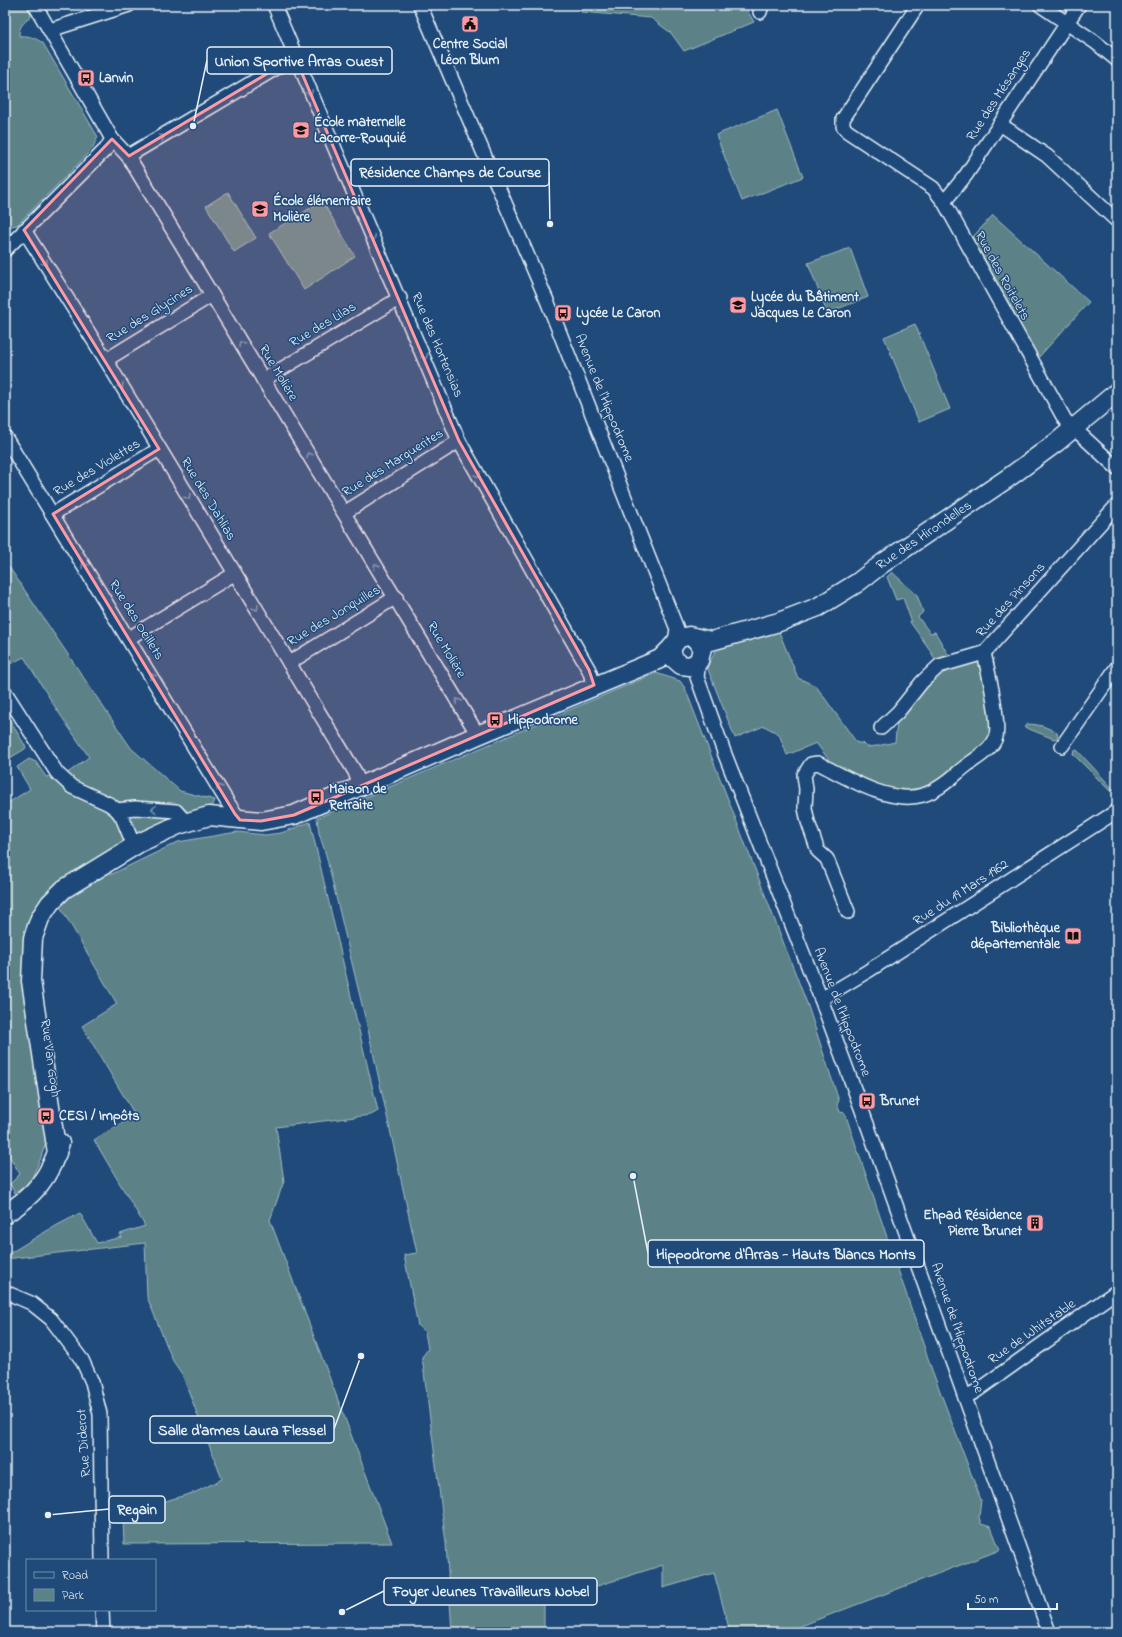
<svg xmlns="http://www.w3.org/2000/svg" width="1122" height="1637" font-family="'Indie Flower',sans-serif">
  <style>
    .green { fill: #5b8287; stroke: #a2bac0 }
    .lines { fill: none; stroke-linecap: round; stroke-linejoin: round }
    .street-casing { stroke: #e8f1f8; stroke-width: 16 }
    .secondary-casing { stroke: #e8f1f8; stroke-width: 21 }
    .street { stroke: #1f4a7a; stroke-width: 13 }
    .secondary { stroke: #1f4a7a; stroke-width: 18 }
    .oneway { stroke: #6f8dac }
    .marked { fill: #ff9aa2; fill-opacity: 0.2; stroke: #ff9aa2; stroke-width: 3; stroke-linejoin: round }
    .labels { text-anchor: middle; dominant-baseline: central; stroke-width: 3; stroke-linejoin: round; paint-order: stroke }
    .poi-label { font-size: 14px; font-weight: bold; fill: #e8f1f8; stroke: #1f4a7a; text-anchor: start }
    .street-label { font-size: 14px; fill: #e8f1f8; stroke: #1f4a7a }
    .leader { fill: none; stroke: #e8f1f8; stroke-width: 1.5 }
    .callout-dot { fill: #e8f1f8; stroke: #1f4a7a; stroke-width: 1.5 }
    .callout { fill: #1f4a7a; stroke: #e8f1f8; stroke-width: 1.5 }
    .callout-label { font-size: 15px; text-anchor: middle; font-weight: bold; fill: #e8f1f8 }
  </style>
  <rect width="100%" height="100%" fill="#1f4a7a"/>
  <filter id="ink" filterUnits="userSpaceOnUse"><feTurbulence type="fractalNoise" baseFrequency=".025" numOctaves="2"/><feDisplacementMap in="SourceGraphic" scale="8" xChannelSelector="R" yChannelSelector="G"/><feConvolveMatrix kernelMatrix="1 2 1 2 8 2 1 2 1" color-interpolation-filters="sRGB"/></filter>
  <g filter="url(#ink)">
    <g class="green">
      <path d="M 5,5 L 29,5 L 31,17 C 23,23 19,26 19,36 C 29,35 35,38 43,43 L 98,137 L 93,147 L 83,159 L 17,225 L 7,227 L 5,223 Z"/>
      <path d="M 578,5 L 744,5 L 754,22 L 684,51 L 671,33 L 651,18 L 581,12 Z"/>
      <path d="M 777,110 L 803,177 L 742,201 L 716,135 Z"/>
      <path d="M 228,192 L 256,238 L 234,252 L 206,206 Z"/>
      <path d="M 322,201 L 355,256 L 304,290 L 269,233 Z"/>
      <path d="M 993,215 L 1089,302 L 1038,358 L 972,238 Z"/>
      <path d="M 850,248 L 868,297 L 827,313 L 808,263 Z"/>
      <path d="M 915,324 L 950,409 L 919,422 L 884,337 Z"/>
      <path d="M 5,561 L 131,748 L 180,791 L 215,800 L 209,816 L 104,865 L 112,874 L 178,842 L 237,832 L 265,835 L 281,833 L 310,822 L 378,1111 L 371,1115 L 276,1127 L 284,1181 L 270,1220 L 392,1543 L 124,1544 L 123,1516 L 172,1499 L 196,1492 L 222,1479 L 182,1374 L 173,1361 L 147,1297 L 145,1243 L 5,1259 L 5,1256 L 50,1229 L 80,1213 L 97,1243 L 122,1237 L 120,1234 L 145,1226 L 94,1140 L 135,1115 L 82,1026 L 117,1004 L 61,908 L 53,900 L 33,938 L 49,1133 L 40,1160 L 29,1184 L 15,1193 L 10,1184 L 20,1174 L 5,1149 L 5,805 L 30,789 L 17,767 L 29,759 L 36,762 L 46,777 L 69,772 L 89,757 L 57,710 L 24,657 L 8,665 L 5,660 Z"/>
      <path d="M 892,572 L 917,595 L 923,612 L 918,617 L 930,633 L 935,632 L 948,654 L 958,661 L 984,653 L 990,682 L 991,746 L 912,797 L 827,767 L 829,760 L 816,743 L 787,755 L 779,734 L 764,726 L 735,738 L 707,667 L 716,650 L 779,632 L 798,678 L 816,686 L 857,743 L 862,743 L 866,747 L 877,746 L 895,742 L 898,712 L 938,666 L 930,650 L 910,622 L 911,620 L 903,598 L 896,600 L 887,577 Z"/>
      <path d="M 656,673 L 680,681 L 685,688 L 808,1006 L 839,1101 L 837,1104 L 840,1112 L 845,1113 L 932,1370 L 981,1500 L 979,1517 L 981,1524 L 991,1527 L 1000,1550 L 785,1632 L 730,1632 L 714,1573 L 663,1588 L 663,1565 L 544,1603 L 544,1632 L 452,1632 L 446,1543 L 422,1357 L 428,1349 L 425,1332 L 418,1326 L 404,1255 L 417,1253 L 369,1034 L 326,855 L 319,833 L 317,818 Z"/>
      <path d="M 5,716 L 8,717 L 26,747 L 25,749 L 5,761 Z"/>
      <path d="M 1027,724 C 1038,724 1048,727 1057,733 L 1058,738 L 1054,739 L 1024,727 Z"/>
      <path d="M 1074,750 L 1077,750 L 1114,790 L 1111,792 L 1073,754 Z"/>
    </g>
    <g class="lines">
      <defs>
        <g id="street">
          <path d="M 35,5 L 112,139 L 128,156 L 478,735"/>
          <path d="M 274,5 L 459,441 L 589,670 L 594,685"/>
          <path d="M 420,5 L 548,303 L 677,629 L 675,641"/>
          <path d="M 918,5 L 843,119 L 843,126 L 847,131 L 933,188 L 944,202 L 1065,420 L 1117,468"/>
          <path d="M 1040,5 L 1095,42 L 1117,60"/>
          <path d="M 760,12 L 762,5"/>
          <path d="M 50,30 L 129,5"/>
          <path d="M 1000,124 L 1047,156 L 1117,221"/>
          <path d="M 128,156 L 295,57"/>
          <path d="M 944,202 L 966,175 L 1079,5"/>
          <path d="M 24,230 L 106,360 L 355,772 L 360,786"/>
          <path d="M 5,250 L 106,149 L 112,139"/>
          <path d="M 106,360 L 212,295"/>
          <path d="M 263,380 L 400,298"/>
          <path d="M 5,437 L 228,803 L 240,820"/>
          <path d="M 344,513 L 459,441"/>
          <path d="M 53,514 L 159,449"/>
          <path d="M 129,638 L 234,574"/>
          <path d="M 699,661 L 697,677 L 724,752 L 821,999 L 867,1124 L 1049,1632"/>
          <path d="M 289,663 L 396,597"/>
          <path d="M 5,692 L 57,773 L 72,787 L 109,804 L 117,810 L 122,817 L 134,846"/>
          <path d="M 881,728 L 898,712 L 922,682 L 939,666 L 984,653 L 1117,505"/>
          <path d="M 1062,746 L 1117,667"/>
          <path d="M 117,810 L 135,808 L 176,811 L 186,822"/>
          <path d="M 848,912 L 827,859 L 818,851 L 808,822 L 805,808 L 806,789 L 804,775 L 811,764 L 818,763 C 847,778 890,805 923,795 C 940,790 953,776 966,766 C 976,758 992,750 996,737 C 1000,720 988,671 984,653"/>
          <path d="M 821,999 L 868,971 L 1117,811"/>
          <path d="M 5,1292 L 31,1303 L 51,1319 L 82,1360 L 92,1382 L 100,1414 L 102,1560"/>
          <path d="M 965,1397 L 975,1392 L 1117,1291"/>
          <path d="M 102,1610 L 103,1632"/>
        </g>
        <g id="secondary">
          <path id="s1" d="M 694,637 L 702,648 L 699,661 L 690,666 L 681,665 L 672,657 L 672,647 L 679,638 L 689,636 L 711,641 L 779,622 L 818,607 L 857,583 L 883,563 L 1008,478 L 1057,442 L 1117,392"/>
          <path d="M 57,1153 L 31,981 L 33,938 L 40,918 L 50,903 L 64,889 L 139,843 L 178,825 L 209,816 L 261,821 L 294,815 L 478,735 L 660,659 L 672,647"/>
          <path d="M 5,1214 C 34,1196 50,1177 60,1143"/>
        </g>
      </defs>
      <use href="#street" class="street-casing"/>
      <use href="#secondary" class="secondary-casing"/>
      <use href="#street" class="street"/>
      <use href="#secondary" class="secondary"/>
    </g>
    <defs><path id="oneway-chevron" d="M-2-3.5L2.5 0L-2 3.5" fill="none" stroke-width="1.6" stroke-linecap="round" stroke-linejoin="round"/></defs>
    <g class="oneway">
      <use href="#oneway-chevron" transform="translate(310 93) rotate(67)"/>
      <use href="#oneway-chevron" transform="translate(162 137) rotate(-31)"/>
      <use href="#oneway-chevron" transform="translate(373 238) rotate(66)"/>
      <use href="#oneway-chevron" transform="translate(45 263) rotate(58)"/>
      <use href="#oneway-chevron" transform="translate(241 344) rotate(-121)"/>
      <use href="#oneway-chevron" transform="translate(425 357) rotate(67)"/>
      <use href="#oneway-chevron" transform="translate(121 386) rotate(59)"/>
      <use href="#oneway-chevron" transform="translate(309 455) rotate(-122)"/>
      <use href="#oneway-chevron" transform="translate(478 475) rotate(62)"/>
      <use href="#oneway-chevron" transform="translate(188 497) rotate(58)"/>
      <use href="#oneway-chevron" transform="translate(84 565) rotate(-121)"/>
      <use href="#oneway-chevron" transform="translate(376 566) rotate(-121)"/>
      <use href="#oneway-chevron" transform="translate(256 608) rotate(60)"/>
      <use href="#oneway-chevron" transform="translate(152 676) rotate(-121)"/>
      <use href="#oneway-chevron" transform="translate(458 701) rotate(-121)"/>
      <use href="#oneway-chevron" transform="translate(219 787) rotate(-121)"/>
      <use href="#oneway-chevron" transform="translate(154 809) rotate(-177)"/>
    </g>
  </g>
  <path class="marked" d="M 295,57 L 459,441 L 589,670 L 594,685 L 294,815 L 261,821 L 240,820 L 235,814 L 53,514 L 159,449 L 24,230 L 112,139 L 129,156 Z"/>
  <defs>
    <symbol id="civic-square" viewBox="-11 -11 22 22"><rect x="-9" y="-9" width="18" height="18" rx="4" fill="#ff9aa2" stroke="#1f4a7a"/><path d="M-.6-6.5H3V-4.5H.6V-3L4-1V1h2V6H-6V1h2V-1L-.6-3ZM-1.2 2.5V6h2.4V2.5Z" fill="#111"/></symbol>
    <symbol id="bus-square" viewBox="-11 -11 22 22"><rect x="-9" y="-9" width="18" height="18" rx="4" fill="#ff9aa2" stroke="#1f4a7a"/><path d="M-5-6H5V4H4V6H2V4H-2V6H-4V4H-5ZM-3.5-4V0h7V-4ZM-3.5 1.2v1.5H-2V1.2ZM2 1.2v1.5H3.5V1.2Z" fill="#111"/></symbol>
    <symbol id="school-square" viewBox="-11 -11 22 22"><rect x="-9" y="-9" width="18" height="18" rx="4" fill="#ff9aa2" stroke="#1f4a7a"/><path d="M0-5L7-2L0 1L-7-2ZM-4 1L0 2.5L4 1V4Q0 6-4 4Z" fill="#111"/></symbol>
    <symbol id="library-square" viewBox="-11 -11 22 22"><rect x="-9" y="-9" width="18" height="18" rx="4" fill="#ff9aa2" stroke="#1f4a7a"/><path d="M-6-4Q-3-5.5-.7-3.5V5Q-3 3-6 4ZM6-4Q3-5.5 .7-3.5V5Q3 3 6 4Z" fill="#111"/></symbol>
    <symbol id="building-square" viewBox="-11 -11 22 22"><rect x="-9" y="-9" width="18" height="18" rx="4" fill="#ff9aa2" stroke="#1f4a7a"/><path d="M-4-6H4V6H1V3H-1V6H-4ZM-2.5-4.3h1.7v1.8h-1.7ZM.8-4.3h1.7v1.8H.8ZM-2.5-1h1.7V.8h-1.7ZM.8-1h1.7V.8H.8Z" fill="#111"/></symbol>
  </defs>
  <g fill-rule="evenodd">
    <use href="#civic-square" x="460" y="14" width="20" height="20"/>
    <use href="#bus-square" x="76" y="68" width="20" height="20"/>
    <use href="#school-square" x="291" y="120" width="20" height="20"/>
    <use href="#school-square" x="250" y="199" width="20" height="20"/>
    <use href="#school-square" x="728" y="295" width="20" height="20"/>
    <use href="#bus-square" x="553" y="303" width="20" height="20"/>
    <use href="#bus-square" x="485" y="710" width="20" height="20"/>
    <use href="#bus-square" x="306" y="787" width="20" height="20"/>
    <use href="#library-square" x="1063" y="926" width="20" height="20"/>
    <use href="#bus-square" x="857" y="1091" width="20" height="20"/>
    <use href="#bus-square" x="36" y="1106" width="20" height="20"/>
    <use href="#building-square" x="1025" y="1213" width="20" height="20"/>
  </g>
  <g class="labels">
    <g class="poi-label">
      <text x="470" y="44" text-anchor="middle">Centre Social<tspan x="470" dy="16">Léon Blum</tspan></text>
      <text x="99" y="78">Lanvin</text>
      <text x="314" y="122">École maternelle<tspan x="314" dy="16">Lacorre-Rouquié</tspan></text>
      <text x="273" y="201">École élémentaire<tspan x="273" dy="16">Molière</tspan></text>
      <text x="751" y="297">Lycée du Bâtiment<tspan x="751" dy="16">Jacques Le Caron</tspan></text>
      <text x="576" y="313">Lycée Le Caron</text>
      <text x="508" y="720">Hippodrome</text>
      <text x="329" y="789">Maison de<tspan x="329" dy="16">Retraite</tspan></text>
      <text x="1060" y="928" text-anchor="end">Bibliothèque<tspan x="1060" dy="16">départementale</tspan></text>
      <text x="880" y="1101">Brunet</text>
      <text x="59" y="1116">CESI / Impôts</text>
      <text x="1022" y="1215" text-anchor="end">Ehpad Résidence<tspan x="1022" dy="16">Pierre Brunet</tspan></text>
    </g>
    <g class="street-label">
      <text transform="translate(999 95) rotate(-57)">Rue des Mésanges</text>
      <text transform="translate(1002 276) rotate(61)">Rue des Roitelets</text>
      <text transform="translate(150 314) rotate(-32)">Rue des Glycines</text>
      <text transform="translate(323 325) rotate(-31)">Rue des Lilas</text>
      <text transform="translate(437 345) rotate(67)">Rue des Hortensias</text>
      <text transform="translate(278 373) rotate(59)">Rue Molière</text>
      <text transform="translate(604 398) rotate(68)">Avenue de l'Hippodrome</text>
      <text transform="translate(393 463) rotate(-32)">Rue des Marguerites</text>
      <text transform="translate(97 468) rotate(-31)">Rue des Violettes</text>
      <text transform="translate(208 499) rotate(59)">Rue des Dahlias</text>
      <text stroke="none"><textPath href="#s1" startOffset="353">Rue des Hirondelles</textPath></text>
      <text transform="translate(1011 600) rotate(-48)">Rue des Pinsons</text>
      <text transform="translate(334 616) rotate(-31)">Rue des Jonquilles</text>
      <text transform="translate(136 620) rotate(58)">Rue des Oeillets</text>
      <text transform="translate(446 650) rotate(59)">Rue Molière</text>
      <text transform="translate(961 893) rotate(-33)">Rue du 19 Mars 1962</text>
      <text transform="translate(842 1012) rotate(69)">Avenue de l'Hippodrome</text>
      <text transform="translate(50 1058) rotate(82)">Rue Van Gogh</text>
      <text transform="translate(957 1328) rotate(71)">Avenue de l'Hippodrome</text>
      <text transform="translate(1032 1332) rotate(-35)">Rue de Whitstable</text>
      <text transform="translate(84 1443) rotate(-94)">Rue Diderot</text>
    </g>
  </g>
  <path class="leader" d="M193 126L207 60M550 224L549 172M633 1176L648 1253M361 1356L334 1429M48 1515L109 1509M342 1612L384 1591"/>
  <g class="callout-dot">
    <circle cx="193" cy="126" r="4"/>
    <circle cx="550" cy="224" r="4"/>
    <circle cx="633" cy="1176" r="4"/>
    <circle cx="361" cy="1356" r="4"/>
    <circle cx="48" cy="1515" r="4"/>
    <circle cx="342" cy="1612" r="4"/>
  </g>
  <g class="callout">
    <rect x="207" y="47" width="185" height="27" rx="4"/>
    <rect x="351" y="159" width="198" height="27" rx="4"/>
    <rect x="648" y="1240" width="276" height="27" rx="4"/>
    <rect x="150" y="1416" width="184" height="27" rx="4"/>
    <rect x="109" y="1496" width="56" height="27" rx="4"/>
    <rect x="384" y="1578" width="213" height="27" rx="4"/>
  </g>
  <g class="callout-label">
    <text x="299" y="66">Union Sportive Arras Ouest</text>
    <text x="450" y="177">Résidence Champs de Course</text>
    <text x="786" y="1259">Hippodrome d'Arras - Hauts Blancs Monts</text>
    <text x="242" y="1435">Salle d'armes Laura Flessel</text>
    <text x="137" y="1514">Regain</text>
    <text x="491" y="1596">Foyer Jeunes Travailleurs Nobel</text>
  </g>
  <rect width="1122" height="1637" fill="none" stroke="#1f4a7a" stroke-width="20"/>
  <rect x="10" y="10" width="1102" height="1617" fill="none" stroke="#e8f1f8" stroke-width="1.5" filter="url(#ink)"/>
  <rect x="26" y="1559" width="130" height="52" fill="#1f4a7a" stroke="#6f8dac"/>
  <rect x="34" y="1572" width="20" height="6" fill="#1f4a7a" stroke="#6f8dac"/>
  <text x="62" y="1579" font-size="12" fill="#e8f1f8">Road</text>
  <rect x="34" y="1589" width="20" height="12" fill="#5b8287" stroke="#6f8dac"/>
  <text x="62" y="1599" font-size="12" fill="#e8f1f8">Park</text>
  <path d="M968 1603v6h89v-6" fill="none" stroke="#e8f1f8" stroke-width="2"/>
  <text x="974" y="1603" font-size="12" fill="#e8f1f8" stroke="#1f4a7a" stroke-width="3" paint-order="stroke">50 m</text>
</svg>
